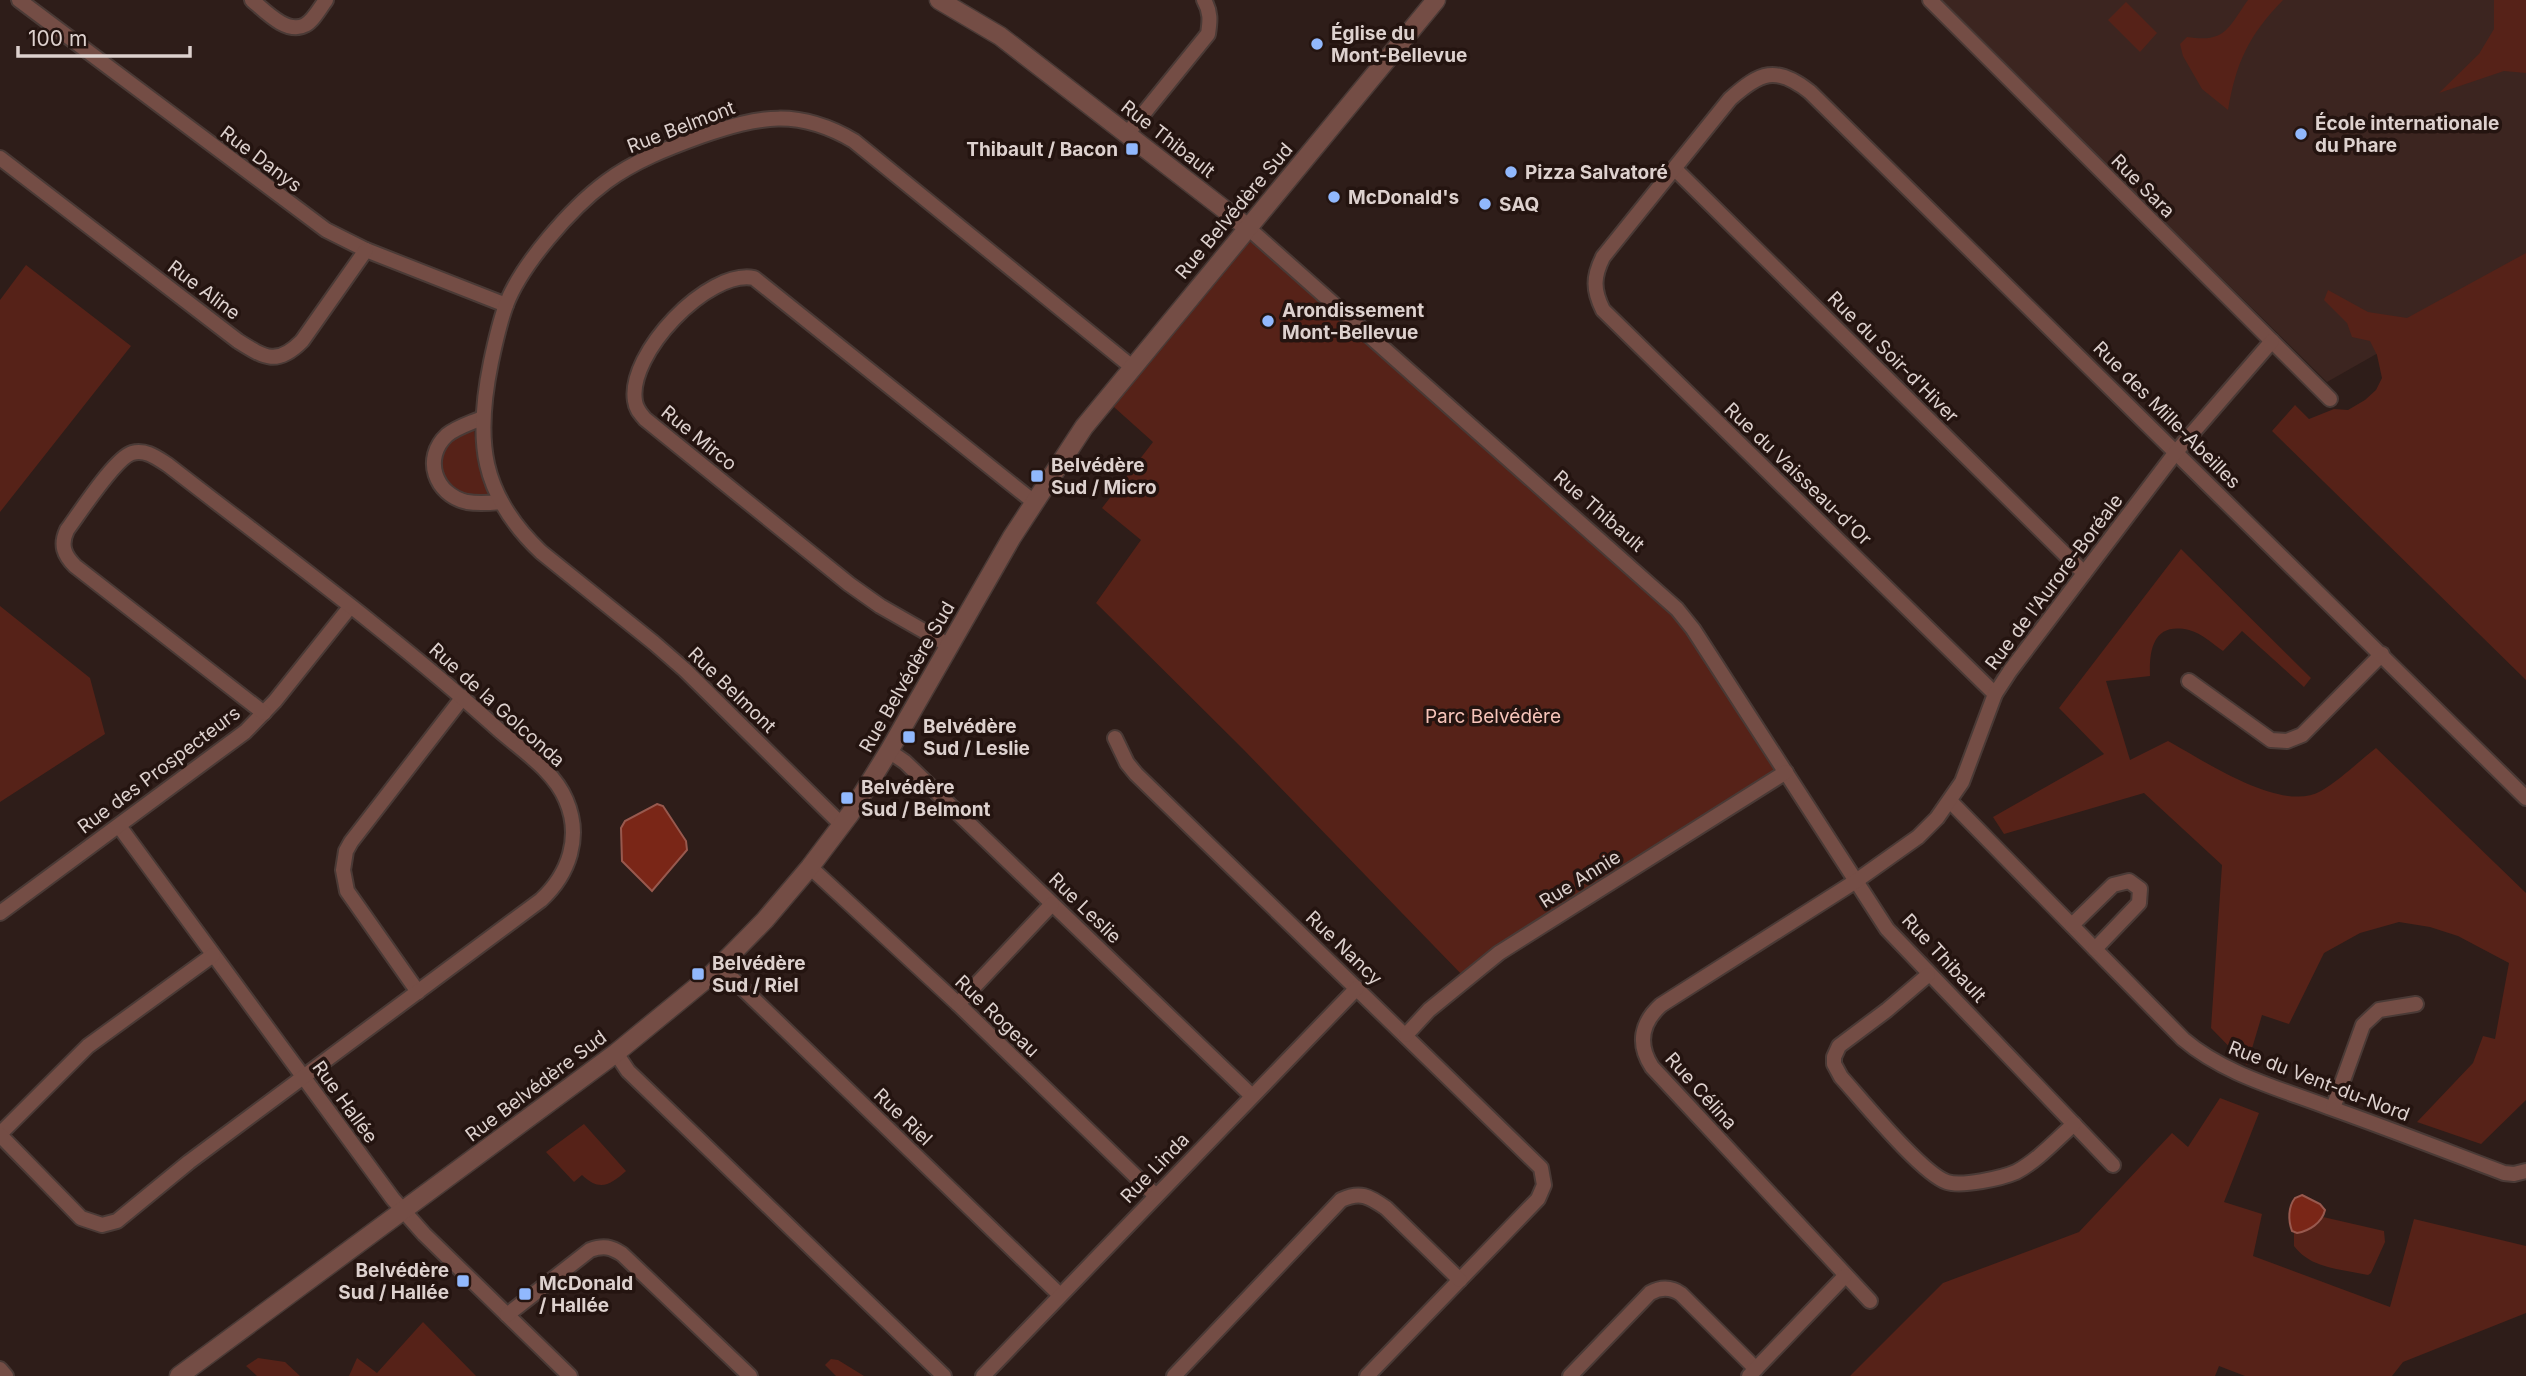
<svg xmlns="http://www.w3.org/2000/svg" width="2526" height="1376" font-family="Inter,sans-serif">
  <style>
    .built { fill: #3c2520 }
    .green { fill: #562218 }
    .water { fill: #7a2617; stroke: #98594e; stroke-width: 2 }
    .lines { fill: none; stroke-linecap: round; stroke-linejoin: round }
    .minor-casing { stroke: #4a3a36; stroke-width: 18 }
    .tertiary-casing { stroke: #4a3a36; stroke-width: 21 }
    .minor { stroke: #744d45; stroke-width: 14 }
    .tertiary { stroke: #744d45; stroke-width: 18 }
    .poi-dot { fill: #91b8fd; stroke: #241410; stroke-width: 2.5 }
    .labels { text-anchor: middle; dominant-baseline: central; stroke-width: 7; stroke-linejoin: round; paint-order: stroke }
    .poi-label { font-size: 19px; font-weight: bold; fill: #ddd1ce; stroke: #241410; text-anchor: start }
    .street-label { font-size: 19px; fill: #ddd1ce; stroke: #241410 }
    .park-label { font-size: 19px; fill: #f7c5ba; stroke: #241410 }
  </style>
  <rect width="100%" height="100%" fill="#2e1d19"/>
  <path class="built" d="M 1940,0 L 2526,0 L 2526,269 L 2327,382 Z"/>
  <g class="green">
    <path d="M 2248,0 L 2283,0 C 2249,35 2236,62 2228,110 L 2202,89 L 2183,56 L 2180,44 L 2187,37 C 2226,43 2228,28 2248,0 Z"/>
    <path d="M 2494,0 L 2526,0 L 2526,73 L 2504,71 L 2439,93 L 2479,54 L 2494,29 Z"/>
    <path d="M 2126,2 L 2157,33 L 2140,52 L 2108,20 Z"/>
    <path d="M 1247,227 L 1669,601 L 1786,772 L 1466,979 L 1242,748 L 1096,603 L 1141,540 L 1102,508 L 1153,442 L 1105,399 Z"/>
    <path d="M 2526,253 L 2526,680 L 2272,431 L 2295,405 L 2309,419 L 2334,409 L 2348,410 L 2365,400 L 2376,390 L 2382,378 L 2377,355 L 2370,341 L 2352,337 L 2347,323 L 2324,300 L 2328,290 L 2368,312 L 2407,318 Z"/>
    <path d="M 26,265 L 131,346 L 0,512 L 0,300 Z"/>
    <path d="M 474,429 L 478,464 L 489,497 C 440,510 420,439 474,429 Z"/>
    <path d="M 2181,549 L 2311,678 L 2304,687 L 2242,631 L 2223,651 C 2213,644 2201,633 2189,630 C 2154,622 2149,648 2150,676 L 2106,681 L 2130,760 L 2168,741 C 2203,760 2282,814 2321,791 C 2340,780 2358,762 2376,748 L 2526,893 L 2526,1100 L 2481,1144 L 2417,1122 L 2473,1063 L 2483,1036 L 2495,1039 L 2509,963 L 2458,936 L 2430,927 L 2399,922 L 2360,933 L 2324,953 L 2289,1024 L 2262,1015 L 2247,1065 L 2211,1028 L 2222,865 L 2144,793 L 2004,834 L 1993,817 L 2104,754 L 2059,708 Z"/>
    <path d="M 0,606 L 90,678 L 105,734 L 0,802 Z"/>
    <path d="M 2220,1098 L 2259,1113 L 2224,1202 L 2262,1214 L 2253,1256 L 2390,1307 L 2414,1219 L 2526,1246 L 2526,1313 L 2403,1362 L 2392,1376 L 2245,1376 L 2219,1366 L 2215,1376 L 1850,1376 L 1943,1283 L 2079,1232 L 2172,1133 L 2188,1147 Z"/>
    <path d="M 584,1124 L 626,1171 C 610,1185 600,1192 582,1175 L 574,1182 L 546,1152 Z"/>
    <path d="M 2323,1217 L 2384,1231 L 2385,1242 L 2371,1273 L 2368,1275 C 2342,1269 2311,1269 2294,1246 L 2294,1232 L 2318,1224 Z"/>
    <path d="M 423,1322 L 476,1376 L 349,1376 L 357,1358 L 377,1373 Z"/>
    <path d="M 258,1358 L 285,1362 L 300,1376 L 257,1376 L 246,1366 Z"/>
    <path d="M 831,1359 L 838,1360 L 864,1376 L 836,1376 L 825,1365 Z"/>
  </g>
  <g class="water">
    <path d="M 657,804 L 663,806 L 686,841 L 687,850 L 652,891 L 622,861 L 621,828 L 625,821 Z"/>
    <path d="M 2302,1195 L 2320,1204 L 2325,1210 C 2322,1223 2309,1231 2297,1233 L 2292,1231 C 2288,1220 2288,1207 2295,1198 Z"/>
  </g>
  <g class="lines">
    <defs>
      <g id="minor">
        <path d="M 19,0 L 326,230 L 366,250 L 506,305"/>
        <path d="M 252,0 C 264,10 287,35 305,25 C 313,21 320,8 326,0"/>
        <path d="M 1930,0 L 2330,399"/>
        <path d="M 1127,134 L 1208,34 C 1210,21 1211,12 1204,0"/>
        <path d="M 0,158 L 238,341 C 265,358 277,366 302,341 L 366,250"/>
        <path d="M 1675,169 L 2084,573"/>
        <path d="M 1247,227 L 1677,609 L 1693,629 L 1887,929 L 2113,1165"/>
        <path d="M 482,418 C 471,423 457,427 447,435 C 422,458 435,495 467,502 C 479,504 489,503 501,502"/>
        <path d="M 950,646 L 880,606 L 849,584 L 645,419 C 640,413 636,409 635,401 C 627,354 708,269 754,278 L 1034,502"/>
        <path d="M 2189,681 L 2271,740 L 2287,741 L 2302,735 L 2382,654"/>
        <path d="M 1995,694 L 1603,310 C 1593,290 1593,277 1603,257 L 1730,99 C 1760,72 1776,65 1810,92 L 2526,798"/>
        <path d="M 1115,738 L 1127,763 L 1136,774 L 1541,1168 L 1544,1185 L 1538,1199 L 1367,1376"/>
        <path d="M 889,751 L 905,762 L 1252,1096"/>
        <path d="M 1950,801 L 2183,1039 C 2224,1074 2278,1088 2328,1107 C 2387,1128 2446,1151 2504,1173 L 2514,1174 L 2526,1171"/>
        <path d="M 842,825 L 685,670 L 654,643 L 541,552 C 480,494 475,440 491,362 C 495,343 499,324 506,305 C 521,265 571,208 606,182 C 634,161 668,148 701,136 C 759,116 798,108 854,141 L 1132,367"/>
        <path d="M 119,826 L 393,1199 L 424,1234 L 570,1376"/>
        <path d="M 810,867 L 958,1004 L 1155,1195"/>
        <path d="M 0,913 L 245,732 L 275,701 L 350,607"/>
        <path d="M 2072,925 L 2113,885 L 2129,881 L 2140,889 L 2139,903 L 2095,949"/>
        <path d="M 722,965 L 733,979 L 1060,1295"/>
        <path d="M 1928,975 L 1887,1010 L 1839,1046 L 1834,1057 L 1834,1064 L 1841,1077 C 1861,1099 1922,1174 1947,1182 C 1962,1187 2002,1178 2016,1172 C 2037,1161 2056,1140 2074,1124"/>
        <path d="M 418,992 L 347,891 L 343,870 L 346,851 L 351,842 L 463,697"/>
        <path d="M 958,1004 L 1052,904"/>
        <path d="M 1406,1035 L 1429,1010 L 1499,953 L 1786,772"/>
        <path d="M 616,1053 L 628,1071 L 944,1376"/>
        <path d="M 2333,1108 L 2363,1025 L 2379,1010 L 2416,1004"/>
        <path d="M 0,1134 L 88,1046 L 213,955"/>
        <path d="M 0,1135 L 81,1218 L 102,1225 L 117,1221 L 189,1162 L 541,900 C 569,874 582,837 566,800 C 554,771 523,751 500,731 C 395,636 280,552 168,465 C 157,458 146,449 132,453 C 115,458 79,514 67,530 C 60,545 64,555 75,566 L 264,713"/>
        <path d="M 1870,1301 L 1652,1067 C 1637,1044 1641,1023 1661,1005 L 1856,881 L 1918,837 L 1937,818 L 1962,782 L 1995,694 L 2010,671 L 2176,452 L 2272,341"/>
        <path d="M 507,1315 L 590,1250 C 604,1245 611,1247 622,1254 L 750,1376"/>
        <path d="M 0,1369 L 6,1376"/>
        <path d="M 983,1376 L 1357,988"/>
        <path d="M 1174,1376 L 1341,1200 C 1360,1191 1369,1196 1386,1208 L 1460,1280"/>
        <path d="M 1570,1376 L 1650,1293 C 1661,1287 1671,1287 1681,1294 L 1756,1369"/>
        <path d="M 1749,1376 L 1845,1276"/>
      </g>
      <g id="tertiary">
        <path d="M 939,0 L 1000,36 L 1247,227"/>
        <path d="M 179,1376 L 616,1053 L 710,976 L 765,920 L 810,867 L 850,814 L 889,751 L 1012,537 L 1084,427 L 1436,0"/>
      </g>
    </defs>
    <use href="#minor" class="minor-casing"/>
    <use href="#tertiary" class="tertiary-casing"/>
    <use href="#minor" class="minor"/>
    <use href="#tertiary" class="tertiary"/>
  </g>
  <g class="poi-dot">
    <circle cx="1317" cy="44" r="7"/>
    <circle cx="2301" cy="134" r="7"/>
    <rect x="1125" y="142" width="14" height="14" rx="3.5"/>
    <circle cx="1511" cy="172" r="7"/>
    <circle cx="1334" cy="197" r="7"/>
    <circle cx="1485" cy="204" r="7"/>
    <circle cx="1268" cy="321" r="7"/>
    <rect x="1030" y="469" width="14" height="14" rx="3.5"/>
    <rect x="902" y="730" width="14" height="14" rx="3.5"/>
    <rect x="840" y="791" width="14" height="14" rx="3.5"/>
    <rect x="691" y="967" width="14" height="14" rx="3.5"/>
    <rect x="456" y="1274" width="14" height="14" rx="3.5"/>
    <rect x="518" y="1287" width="14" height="14" rx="3.5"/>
  </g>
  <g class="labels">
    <g class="poi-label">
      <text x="1331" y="33">Église du<tspan x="1331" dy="22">Mont-Bellevue</tspan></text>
      <text x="2315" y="123">École internationale<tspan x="2315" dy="22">du Phare</tspan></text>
      <text x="1118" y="149" text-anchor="end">Thibault / Bacon</text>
      <text x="1525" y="172">Pizza Salvatoré</text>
      <text x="1348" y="197">McDonald's</text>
      <text x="1499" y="204">SAQ</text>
      <text x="1282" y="310">Arondissement<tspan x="1282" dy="22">Mont-Bellevue</tspan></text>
      <text x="1051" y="465">Belvédère<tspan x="1051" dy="22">Sud / Micro</tspan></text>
      <text x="923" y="726">Belvédère<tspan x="923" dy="22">Sud / Leslie</tspan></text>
      <text x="861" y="787">Belvédère<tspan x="861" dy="22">Sud / Belmont</tspan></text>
      <text x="712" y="963">Belvédère<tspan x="712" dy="22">Sud / Riel</tspan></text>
      <text x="449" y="1270" text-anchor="end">Belvédère<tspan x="449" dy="22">Sud / Hallée</tspan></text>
      <text x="539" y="1283">McDonald<tspan x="539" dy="22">/ Hallée</tspan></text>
    </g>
    <g class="street-label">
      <text transform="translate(681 127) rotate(-21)">Rue Belmont</text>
      <text transform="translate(1168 139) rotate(38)">Rue Thibault</text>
      <text transform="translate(261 159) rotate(37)">Rue Danys</text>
      <text transform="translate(2143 186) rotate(45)">Rue Sara</text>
      <text transform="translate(1234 211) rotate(-50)">Rue Belvédère Sud</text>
      <text transform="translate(204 290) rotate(37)">Rue Aline</text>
      <text transform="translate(1893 357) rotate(45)">Rue du Soir-d'Hiver</text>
      <text transform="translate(2167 415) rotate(45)">Rue des Mille-Abeilles</text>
      <text transform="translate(699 438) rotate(39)">Rue Mirco</text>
      <text transform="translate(1798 474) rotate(44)">Rue du Vaisseau-d'Or</text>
      <text transform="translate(1599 511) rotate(41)">Rue Thibault</text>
      <text transform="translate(2054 582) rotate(-53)">Rue de l'Aurore-Boréale</text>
      <text transform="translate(907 677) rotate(-60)">Rue Belvédère Sud</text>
      <text transform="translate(732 690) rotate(44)">Rue Belmont</text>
      <text transform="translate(497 705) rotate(42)">Rue de la Golconda</text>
      <text transform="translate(159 770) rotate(-37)">Rue des Prospecteurs</text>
      <text transform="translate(1580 879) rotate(-32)">Rue Annie</text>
      <text transform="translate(1085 908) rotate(44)">Rue Leslie</text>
      <text transform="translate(1344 948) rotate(44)">Rue Nancy</text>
      <text transform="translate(1944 958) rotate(47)">Rue Thibault</text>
      <text transform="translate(997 1016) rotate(44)">Rue Rogeau</text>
      <text transform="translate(2319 1081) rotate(21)">Rue du Vent-du-Nord</text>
      <text transform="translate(536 1086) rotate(-37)">Rue Belvédère Sud</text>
      <text transform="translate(1701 1091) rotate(48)">Rue Célina</text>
      <text transform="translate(345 1102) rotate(54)">Rue Hallée</text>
      <text transform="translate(903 1117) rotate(44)">Rue Riel</text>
      <text transform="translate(1155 1168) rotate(-46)">Rue Linda</text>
    </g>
    <g class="park-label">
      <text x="1493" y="716">Parc Belvédère</text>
    </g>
  </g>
  <path d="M18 46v10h172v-10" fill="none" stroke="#ddd1ce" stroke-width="3.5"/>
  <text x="28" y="46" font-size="21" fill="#ddd1ce" stroke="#241410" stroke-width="5" paint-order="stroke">100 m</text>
</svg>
